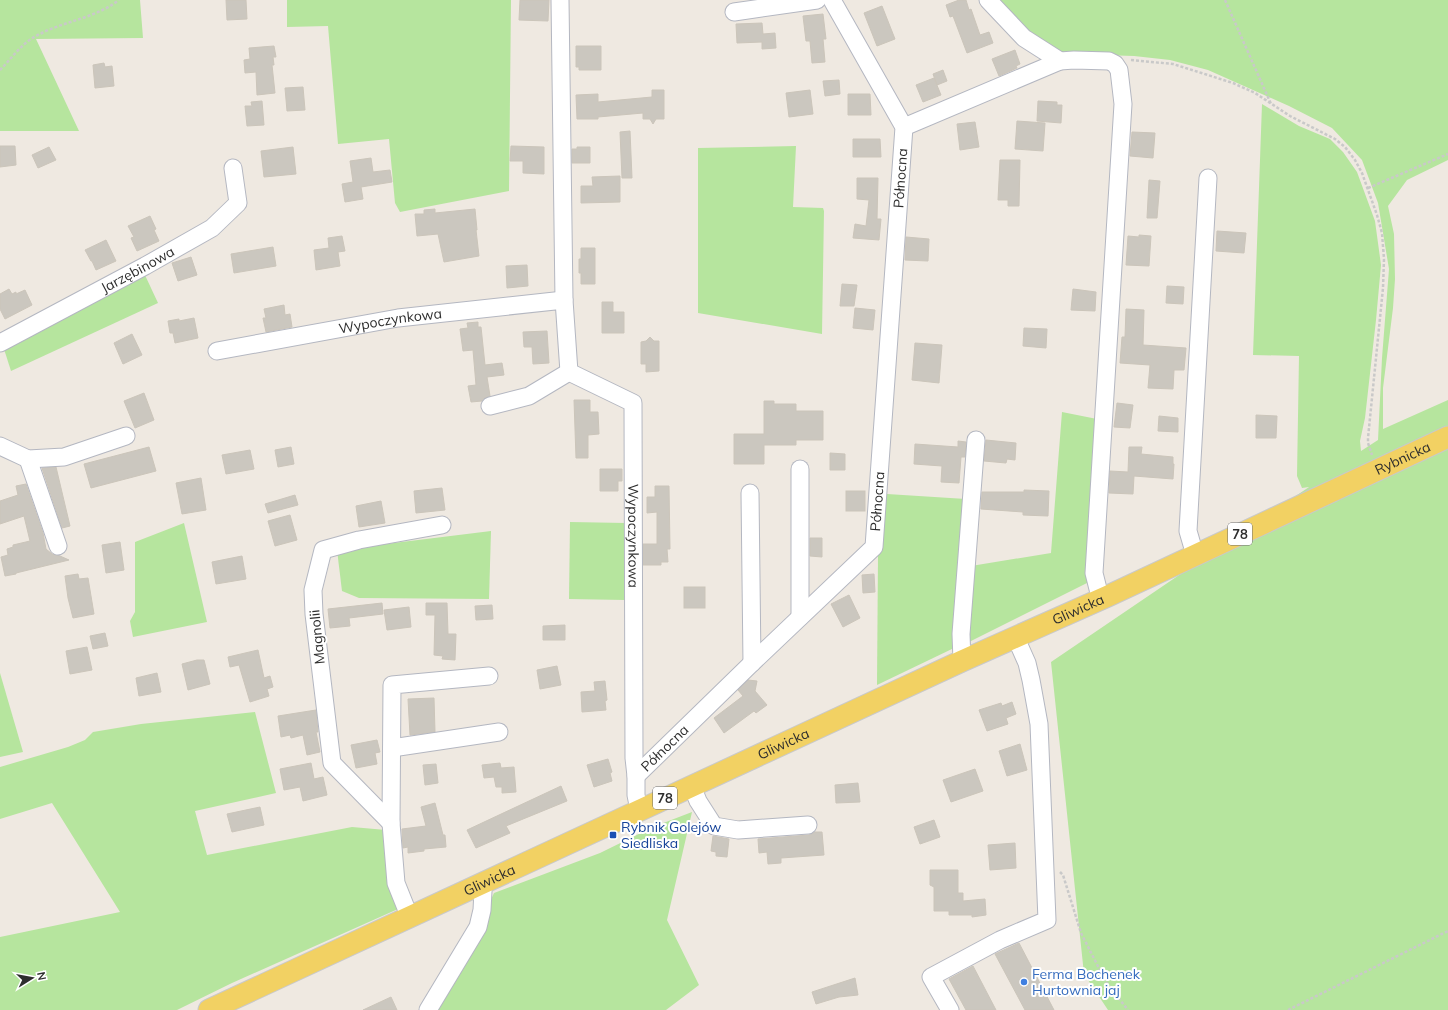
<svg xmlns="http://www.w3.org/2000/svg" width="1448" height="1010" font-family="Mulish,sans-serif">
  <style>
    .green { fill: #b6e59e }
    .building { fill: #cbc7bf; stroke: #cbc5ba }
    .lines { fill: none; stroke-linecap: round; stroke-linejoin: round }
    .minor-casing { stroke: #b4b7c1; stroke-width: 19 }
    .major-casing { stroke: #c9c9c9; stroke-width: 23 }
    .path { stroke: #c9c9c9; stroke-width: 2.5; stroke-dasharray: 3 2; stroke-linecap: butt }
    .minor { stroke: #fff; stroke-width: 17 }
    .major { stroke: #f2d163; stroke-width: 21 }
    .transit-dot { fill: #1a4fb4; stroke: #fff; stroke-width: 1.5 }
    .shop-dot { fill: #3f7fe0; stroke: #fff; stroke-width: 1.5 }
    .labels { text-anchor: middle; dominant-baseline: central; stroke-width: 4; stroke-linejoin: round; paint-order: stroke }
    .shield { fill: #fff; stroke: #6d6d6d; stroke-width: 1 }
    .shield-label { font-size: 13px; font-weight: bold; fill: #2e2e2e }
    .street-label { font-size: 14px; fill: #2e2e2e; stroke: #fff }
    .transit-label { font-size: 14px; fill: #164399; stroke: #fff; text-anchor: start }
    .shop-label { font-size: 14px; fill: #366cbe; stroke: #fff; text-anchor: start }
  </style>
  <rect width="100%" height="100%" fill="#efe9e1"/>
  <g class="green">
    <path d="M 0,0 L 140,0 L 143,38 L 36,39 L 79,131 L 0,131 Z"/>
    <path d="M 287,0 L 511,0 L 509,191 L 400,212 L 395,203 L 389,139 L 338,144 L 328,26 L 287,27 Z"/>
    <path d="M 994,0 L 1448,0 L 1448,160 L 1407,180 L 1388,206 L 1394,234 L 1395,279 L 1393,308 L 1383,388 L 1383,429 L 1448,400 L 1448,1010 L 1108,1010 L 1084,974 L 1051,662 L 1309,487 L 1302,488 L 1297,476 L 1299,356 L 1253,355 L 1262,104 L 1299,126 L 1330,139 L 1343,152 L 1357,172 L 1375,221 L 1381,265 L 1376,320 L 1365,418 L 1360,441 L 1361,451 L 1378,440 L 1382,358 L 1389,269 L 1378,203 L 1362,160 L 1332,128 L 1289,106 L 1208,70 L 1170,60 L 1134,56 L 1071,54 L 1055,51 L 1026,34 Z"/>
    <path d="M 796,146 L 793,207 L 823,208 L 824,211 L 822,334 L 698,313 L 698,148 Z"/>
    <path d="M 144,273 L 158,303 L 11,371 L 4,349 Z"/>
    <path d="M 1062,412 L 1097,419 L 1087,583 L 967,643 L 971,566 L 1051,553 Z"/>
    <path d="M 887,494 L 966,499 L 954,648 L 877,685 L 878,555 Z"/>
    <path d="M 570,522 L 626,523 L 625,600 L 569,599 Z"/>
    <path d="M 184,523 L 207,622 L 133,637 L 130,621 L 135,612 L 135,542 Z"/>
    <path d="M 491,531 L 489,599 L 359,598 L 342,591 L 337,550 Z"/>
    <path d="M 0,673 L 23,752 L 0,757 Z"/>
    <path d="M 255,712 L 276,793 L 195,811 L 207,855 L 352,827 L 386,830 L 398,909 L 232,983 L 177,1010 L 0,1010 L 0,937 L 120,912 L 52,803 L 0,819 L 0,767 L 68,747 L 85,740 L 93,732 L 141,724 Z"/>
    <path d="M 692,812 L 667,920 L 699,985 L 666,1010 L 437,1010 L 451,984 L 494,893 L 600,853 L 653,827 Z"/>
  </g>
  <g class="building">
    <path d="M 226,0 L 246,0 L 247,19 L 227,20 Z"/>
    <path d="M 520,0 L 549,0 L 548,21 L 519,20 Z"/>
    <path d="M 959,0 L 966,0 L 969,10 L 971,9 L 980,35 L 989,32 L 993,43 L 967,53 L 953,16 L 950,17 L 946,5 Z"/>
    <path d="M 882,6 L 895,39 L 877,46 L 864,13 Z"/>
    <path d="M 823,14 L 826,39 L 823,39 L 825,62 L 812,63 L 810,41 L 806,41 L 803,16 Z"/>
    <path d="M 762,23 L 763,34 L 775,33 L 776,48 L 762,49 L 762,42 L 737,43 L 736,24 Z"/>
    <path d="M 274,46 L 276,57 L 273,57 L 274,65 L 272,65 L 275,93 L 257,95 L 256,72 L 245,73 L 244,60 L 250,59 L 249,48 Z"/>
    <path d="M 576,46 L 601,46 L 601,70 L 579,70 L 579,67 L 576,67 Z"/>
    <path d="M 1015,50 L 1020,64 L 1016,66 L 1017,68 L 999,76 L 992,59 Z"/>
    <path d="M 104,63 L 105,67 L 112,66 L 114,86 L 95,88 L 93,65 Z"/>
    <path d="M 943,70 L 947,81 L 937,85 L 933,74 Z"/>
    <path d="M 934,78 L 941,95 L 923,102 L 916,85 Z"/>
    <path d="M 839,80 L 840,94 L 825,96 L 823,81 Z"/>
    <path d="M 303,87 L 305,110 L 287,111 L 285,88 Z"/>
    <path d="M 652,90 L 664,90 L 664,119 L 656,119 L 653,124 L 650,119 L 643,119 L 643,113 L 598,117 L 598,119 L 577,119 L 576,95 L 598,94 L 598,102 L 652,97 Z"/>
    <path d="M 810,90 L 813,114 L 789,117 L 786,93 Z"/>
    <path d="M 848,94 L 870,94 L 871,115 L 848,115 Z"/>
    <path d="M 262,101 L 264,125 L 247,126 L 245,106 L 252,106 L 251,102 Z"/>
    <path d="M 1038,101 L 1057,102 L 1057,105 L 1062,105 L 1061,123 L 1037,121 Z"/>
    <path d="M 1017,121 L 1045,123 L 1043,151 L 1015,149 Z"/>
    <path d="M 975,122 L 979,147 L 960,150 L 957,124 Z"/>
    <path d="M 630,131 L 632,178 L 622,178 L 620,132 Z"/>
    <path d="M 1132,132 L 1155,133 L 1153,158 L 1130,156 Z"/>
    <path d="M 853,139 L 880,139 L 881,157 L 853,157 Z"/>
    <path d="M 0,146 L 15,146 L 16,165 L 0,167 Z"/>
    <path d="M 511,146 L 544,147 L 544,174 L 523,173 L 523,161 L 510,161 Z"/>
    <path d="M 49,147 L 56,160 L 38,168 L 32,155 Z"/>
    <path d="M 293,147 L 296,174 L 264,177 L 261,151 Z"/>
    <path d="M 577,147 L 590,147 L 590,163 L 572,163 L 572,149 L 577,149 Z"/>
    <path d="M 371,158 L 373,172 L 390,170 L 392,182 L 361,187 L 363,199 L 345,202 L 342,184 L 353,182 L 350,161 Z"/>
    <path d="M 1000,160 L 1020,160 L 1019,206 L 1008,206 L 1008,200 L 998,200 Z"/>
    <path d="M 620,176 L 620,202 L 581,203 L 581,186 L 593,186 L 592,177 Z"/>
    <path d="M 857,178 L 878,178 L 877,219 L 881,219 L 879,240 L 853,238 L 855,224 L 866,226 L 869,200 L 857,199 Z"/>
    <path d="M 1149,180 L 1160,181 L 1157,218 L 1147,218 Z"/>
    <path d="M 435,209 L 435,213 L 475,209 L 477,230 L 476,230 L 479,256 L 444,262 L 438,234 L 417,236 L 415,214 L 424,214 L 424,210 Z"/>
    <path d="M 150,216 L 156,229 L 154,230 L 159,241 L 137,251 L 131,238 L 134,237 L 128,226 Z"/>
    <path d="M 1217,231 L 1246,233 L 1244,253 L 1216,251 Z"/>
    <path d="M 1139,235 L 1151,236 L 1149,266 L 1126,265 L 1128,236 L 1139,237 Z"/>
    <path d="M 342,236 L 345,251 L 338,252 L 340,266 L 316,270 L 314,250 L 329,248 L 328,238 Z"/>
    <path d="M 906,237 L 929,239 L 928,261 L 905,260 Z"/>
    <path d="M 106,240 L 116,261 L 96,270 L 92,261 L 91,261 L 85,250 Z"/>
    <path d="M 273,247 L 276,266 L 234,273 L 231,254 Z"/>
    <path d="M 581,248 L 595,248 L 595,284 L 581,284 L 581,273 L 579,273 L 579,259 L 581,259 Z"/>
    <path d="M 191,257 L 197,275 L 178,281 L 172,263 Z"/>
    <path d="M 527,265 L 528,286 L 507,288 L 506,266 Z"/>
    <path d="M 842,284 L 857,285 L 854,306 L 840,306 Z"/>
    <path d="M 1167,286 L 1184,287 L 1183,304 L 1166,303 Z"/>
    <path d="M 9,289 L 12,294 L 16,292 L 16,294 L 25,290 L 32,305 L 5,319 L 0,309 L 0,294 Z"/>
    <path d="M 1073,289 L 1096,292 L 1095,311 L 1071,310 Z"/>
    <path d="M 602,302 L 613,302 L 613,312 L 624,312 L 624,333 L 602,333 Z"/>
    <path d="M 284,305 L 285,315 L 290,314 L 292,327 L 266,332 L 263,318 L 266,318 L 264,309 Z"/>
    <path d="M 855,308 L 875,310 L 873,330 L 853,328 Z"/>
    <path d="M 1126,309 L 1144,310 L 1143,345 L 1186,348 L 1184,370 L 1174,370 L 1173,389 L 1148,388 L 1150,365 L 1120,363 L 1122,337 L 1125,337 Z"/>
    <path d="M 194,318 L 198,338 L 175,343 L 173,333 L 170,333 L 168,321 L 179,319 L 179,321 Z"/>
    <path d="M 478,322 L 478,327 L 481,327 L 485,365 L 502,363 L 504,375 L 487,377 L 490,396 L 483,399 L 482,401 L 471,402 L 468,386 L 476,385 L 473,350 L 463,351 L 460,329 L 468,328 L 467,323 Z"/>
    <path d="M 1024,328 L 1047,329 L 1046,348 L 1023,346 Z"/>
    <path d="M 547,331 L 549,363 L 533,364 L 532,347 L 524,347 L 523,332 Z"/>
    <path d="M 132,334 L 142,355 L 123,364 L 114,343 Z"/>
    <path d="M 650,337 L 654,341 L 659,341 L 659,371 L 646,372 L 646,364 L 641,364 L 641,342 L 646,341 Z"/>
    <path d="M 915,343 L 942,345 L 939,383 L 912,380 Z"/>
    <path d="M 144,393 L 154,420 L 135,428 L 124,401 Z"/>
    <path d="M 574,400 L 590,400 L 590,412 L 598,412 L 599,434 L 588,435 L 588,458 L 576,458 Z"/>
    <path d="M 764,401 L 774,401 L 774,404 L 796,404 L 796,411 L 823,411 L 823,440 L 796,440 L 796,445 L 764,445 L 764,464 L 734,464 L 734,434 L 764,434 Z"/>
    <path d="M 1117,403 L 1133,405 L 1130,428 L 1114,427 Z"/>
    <path d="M 1256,415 L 1277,416 L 1276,438 L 1256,438 Z"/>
    <path d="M 1159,416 L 1178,418 L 1178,432 L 1158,431 Z"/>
    <path d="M 986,440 L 1016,443 L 1015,460 L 1007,459 L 1006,463 L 984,461 Z"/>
    <path d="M 958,441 L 966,442 L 965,457 L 961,457 L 959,483 L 941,482 L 942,466 L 914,464 L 915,444 L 958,447 Z"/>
    <path d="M 149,447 L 156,471 L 91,488 L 84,464 Z"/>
    <path d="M 291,447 L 294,464 L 278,467 L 275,450 Z"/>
    <path d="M 1129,447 L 1142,447 L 1141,454 L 1173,457 L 1173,464 L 1174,464 L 1173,479 L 1134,476 L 1133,494 L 1109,493 L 1110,471 L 1128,472 Z"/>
    <path d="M 250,450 L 254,469 L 226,474 L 222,455 Z"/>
    <path d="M 830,453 L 845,454 L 845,470 L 830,470 Z"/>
    <path d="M 56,467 L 70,526 L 62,528 L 42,468 Z"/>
    <path d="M 600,469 L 622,469 L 622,481 L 618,481 L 618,491 L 600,491 Z"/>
    <path d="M 201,478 L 206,510 L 182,514 L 176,483 Z"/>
    <path d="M 26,484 L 43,533 L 46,549 L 52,554 L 60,556 L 69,560 L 16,573 L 16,574 L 5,576 L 1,557 L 8,555 L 7,549 L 13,547 L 13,545 L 30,541 L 24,516 L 0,524 L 0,501 L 18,495 L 16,486 Z"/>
    <path d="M 655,486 L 669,486 L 670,549 L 667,549 L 668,562 L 661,562 L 661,565 L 643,565 L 643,544 L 657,544 L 657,512 L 647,513 L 647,497 L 655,497 Z"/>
    <path d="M 442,488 L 445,510 L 416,513 L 414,491 Z"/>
    <path d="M 1024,490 L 1049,491 L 1048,516 L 1023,515 L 1023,512 L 981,509 L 982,492 L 1024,492 Z"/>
    <rect x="846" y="491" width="19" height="20"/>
    <path d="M 295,495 L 298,505 L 268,513 L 265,504 Z"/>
    <path d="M 381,501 L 385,523 L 359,527 L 356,506 Z"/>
    <path d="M 290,515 L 297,540 L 275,546 L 268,521 Z"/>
    <path d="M 810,538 L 822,538 L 822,557 L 810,556 Z"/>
    <path d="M 120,542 L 124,570 L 106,573 L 102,545 Z"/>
    <path d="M 242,556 L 246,579 L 216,584 L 212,562 Z"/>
    <path d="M 78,574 L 79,579 L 88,578 L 94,614 L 73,618 L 68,598 L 65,576 Z"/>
    <path d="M 874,574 L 875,592 L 863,593 L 862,575 Z"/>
    <rect x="684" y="587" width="21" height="21"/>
    <path d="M 849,595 L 860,618 L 843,627 L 831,604 Z"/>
    <path d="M 382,603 L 383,614 L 349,618 L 350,626 L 330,628 L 328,609 Z"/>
    <path d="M 426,603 L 447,603 L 448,634 L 456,634 L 455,660 L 442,659 L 443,656 L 434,655 L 435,615 L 426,615 Z"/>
    <path d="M 492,605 L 493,619 L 476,620 L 475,606 Z"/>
    <path d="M 409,607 L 411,627 L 387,630 L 384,610 Z"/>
    <path d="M 565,625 L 565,640 L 543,640 L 543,626 Z"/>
    <path d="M 105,633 L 108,646 L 93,649 L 90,636 Z"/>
    <path d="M 87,647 L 92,670 L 70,674 L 66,651 Z"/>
    <path d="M 258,650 L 264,678 L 270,676 L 273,687 L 267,689 L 269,696 L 250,702 L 239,665 L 230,667 L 228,657 Z"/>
    <path d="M 197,660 L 204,660 L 210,684 L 188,690 L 182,664 Z"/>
    <path d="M 557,666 L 561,685 L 540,689 L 537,670 Z"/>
    <path d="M 157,673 L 161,692 L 139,696 L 136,678 Z"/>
    <path d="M 748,680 L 757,681 L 755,691 L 767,705 L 756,713 L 754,711 L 724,733 L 714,718 L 743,696 L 738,690 Z"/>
    <path d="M 605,681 L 607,700 L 605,701 L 606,710 L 582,712 L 581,692 L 595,691 L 594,682 Z"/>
    <path d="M 434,698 L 435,732 L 410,735 L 408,699 Z"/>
    <path d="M 1012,702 L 1016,714 L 1006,718 L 1008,724 L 987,731 L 979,710 L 1001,703 L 1002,706 Z"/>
    <path d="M 316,710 L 318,732 L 316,732 L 320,752 L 307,755 L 303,735 L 291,738 L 290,735 L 281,737 L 278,716 Z"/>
    <path d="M 377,740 L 380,752 L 375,753 L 377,764 L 356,768 L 351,745 Z"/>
    <path d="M 1020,744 L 1027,770 L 1007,776 L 999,751 Z"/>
    <path d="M 608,759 L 612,772 L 610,773 L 612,781 L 594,787 L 587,765 Z"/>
    <path d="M 311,763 L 314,779 L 323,777 L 327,795 L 303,801 L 300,787 L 284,790 L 280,769 Z"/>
    <path d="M 500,763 L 501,768 L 514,767 L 516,792 L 502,793 L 502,787 L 496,787 L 494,777 L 484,778 L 482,765 Z"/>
    <path d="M 436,764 L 438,783 L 425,785 L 423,765 Z"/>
    <path d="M 975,769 L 983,791 L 951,802 L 943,780 Z"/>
    <path d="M 858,783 L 860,802 L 836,803 L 835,785 Z"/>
    <path d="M 561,786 L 567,801 L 506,826 L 510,833 L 476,848 L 467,830 Z"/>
    <path d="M 435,803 L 443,835 L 445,835 L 446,847 L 424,849 L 424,851 L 408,853 L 408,847 L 403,848 L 402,829 L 426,826 L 421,807 Z"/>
    <path d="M 260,807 L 264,825 L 232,832 L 227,814 Z"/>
    <path d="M 934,820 L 940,837 L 920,844 L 914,827 Z"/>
    <path d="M 815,832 L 822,832 L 824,855 L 781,858 L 781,863 L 768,864 L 767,852 L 759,853 L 758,839 L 809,835 Z"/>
    <path d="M 713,836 L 729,839 L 727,857 L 716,856 L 716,852 L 711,851 Z"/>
    <path d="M 1015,843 L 1016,868 L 990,870 L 988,845 Z"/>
    <path d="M 930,870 L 958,870 L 958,893 L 963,893 L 963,901 L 985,899 L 986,915 L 972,917 L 972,915 L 949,915 L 949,911 L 934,911 L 934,887 L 930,885 Z"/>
    <path d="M 1019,943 L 1054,1010 L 1025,1010 L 995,954 Z"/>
    <path d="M 973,966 L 996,1010 L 966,1010 L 949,979 Z"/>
    <path d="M 855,978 L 858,995 L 839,997 L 816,1004 L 812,992 Z"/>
    <path d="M 391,997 L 397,1010 L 363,1010 Z"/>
  </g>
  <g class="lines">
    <defs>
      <g id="minor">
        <path d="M 560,0 L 564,300"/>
        <path d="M 988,0 L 1024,38 L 1060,61 L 1074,60 L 1109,61 L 1115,64 L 1119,70 L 1123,104 L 1094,573 L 1098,589 L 1102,598"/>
        <path d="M 734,12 L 817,0"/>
        <path d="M 904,127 L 1060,61"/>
        <path id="s1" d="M 0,343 L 145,266 L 212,228 L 238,203 L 233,168"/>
        <path id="s2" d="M 217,351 L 398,318 L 564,300 L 569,372 L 633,403 L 634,758 L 636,776 L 636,795 L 639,810"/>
        <path d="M 490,406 L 529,396 L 569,372"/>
        <path d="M 0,446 L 28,459 L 64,457 L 126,436"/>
        <path d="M 28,459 L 58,546"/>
        <path d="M 800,469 L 800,617"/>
        <path d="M 750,493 L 752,663"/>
        <path d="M 1195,555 L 1188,531 L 1208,178"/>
        <path d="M 962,661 L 961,634 L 976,440"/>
        <path d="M 392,748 L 499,732"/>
        <path id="s3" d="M 636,776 L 752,663 L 874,547 L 904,127 L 832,0"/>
        <path d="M 692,786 L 698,801 L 714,826 L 738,830 L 808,825"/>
        <path d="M 391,823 L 332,763 L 314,614 L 313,590 L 323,550 L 359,540 L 442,525"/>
        <path d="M 410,918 L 396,883 L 391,823 L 392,685 L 489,676"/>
        <path d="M 428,1010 L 478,927 L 482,910 L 483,891 L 481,884"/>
        <path d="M 950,1010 L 931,977 L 1000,940 L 1047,920 L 1039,724 L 1031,680 L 1027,663 L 1015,636"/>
      </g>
      <g id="major">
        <path id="s4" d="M 209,1010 L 962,661 L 1108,596 L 1448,437"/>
      </g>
    </defs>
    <use href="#minor" class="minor-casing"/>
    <use href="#major" class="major-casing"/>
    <g class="path">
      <path d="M 1225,0 L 1271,104"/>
      <path d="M 1131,60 L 1173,64 L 1233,83 L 1255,93 L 1290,116 L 1335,139 L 1345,147 L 1355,160 L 1362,173 L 1377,215 L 1382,233 L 1384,259 L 1383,288 L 1368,438 L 1368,443 L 1372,455"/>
      <path d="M 0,70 C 11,59 22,43 36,36 C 63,21 94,19 119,0"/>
      <path d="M 1368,188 L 1448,154"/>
      <path d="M 1060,872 L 1063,875 L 1081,933 L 1106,982 L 1128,1010"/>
      <path d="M 1288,1010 L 1448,931"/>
    </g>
    <use href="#minor" class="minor"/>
    <use href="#major" class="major"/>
  </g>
  <rect class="transit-dot" x="609" y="831" width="8" height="8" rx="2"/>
  <circle class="shop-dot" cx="1024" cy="982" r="4"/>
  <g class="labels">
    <g class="shield">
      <rect x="1228" y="523" width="24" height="22" rx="3"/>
      <rect x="653" y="787" width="24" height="22" rx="3"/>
    </g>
    <g class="shield-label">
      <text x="1240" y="534">78</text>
      <text x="665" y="798">78</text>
    </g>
    <g class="street-label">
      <text stroke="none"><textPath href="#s3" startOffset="700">Północna</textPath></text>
      <text stroke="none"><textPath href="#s1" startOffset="156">Jarzębinowa</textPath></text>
      <text stroke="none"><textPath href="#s2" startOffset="176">Wypoczynkowa</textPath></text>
      <text stroke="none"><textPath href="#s4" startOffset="1315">Rybnicka</textPath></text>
      <text stroke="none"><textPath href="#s3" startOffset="376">Północna</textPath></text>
      <text stroke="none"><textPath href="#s2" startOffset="627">Wypoczynkowa</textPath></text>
      <text stroke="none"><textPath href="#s4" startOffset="957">Gliwicka</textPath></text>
      <text transform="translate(317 637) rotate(-96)">Magnolii</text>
      <text stroke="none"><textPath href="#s4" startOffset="633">Gliwicka</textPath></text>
      <text stroke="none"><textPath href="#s3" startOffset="40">Północna</textPath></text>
      <text stroke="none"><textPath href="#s4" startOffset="309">Gliwicka</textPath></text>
    </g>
    <g class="transit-label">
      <text x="621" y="827">Rybnik Golejów<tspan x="621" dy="16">Siedliska</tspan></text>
    </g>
    <g class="shop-label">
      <text x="1032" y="974">Ferma Bochenek<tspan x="1032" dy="16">Hurtownia jaj</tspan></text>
    </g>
  </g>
  <g transform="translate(32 978) rotate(79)" stroke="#ffffff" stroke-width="3" paint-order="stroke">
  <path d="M0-3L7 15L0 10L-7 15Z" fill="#2e2e2e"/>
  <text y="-6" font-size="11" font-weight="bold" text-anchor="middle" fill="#2e2e2e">N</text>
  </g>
</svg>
